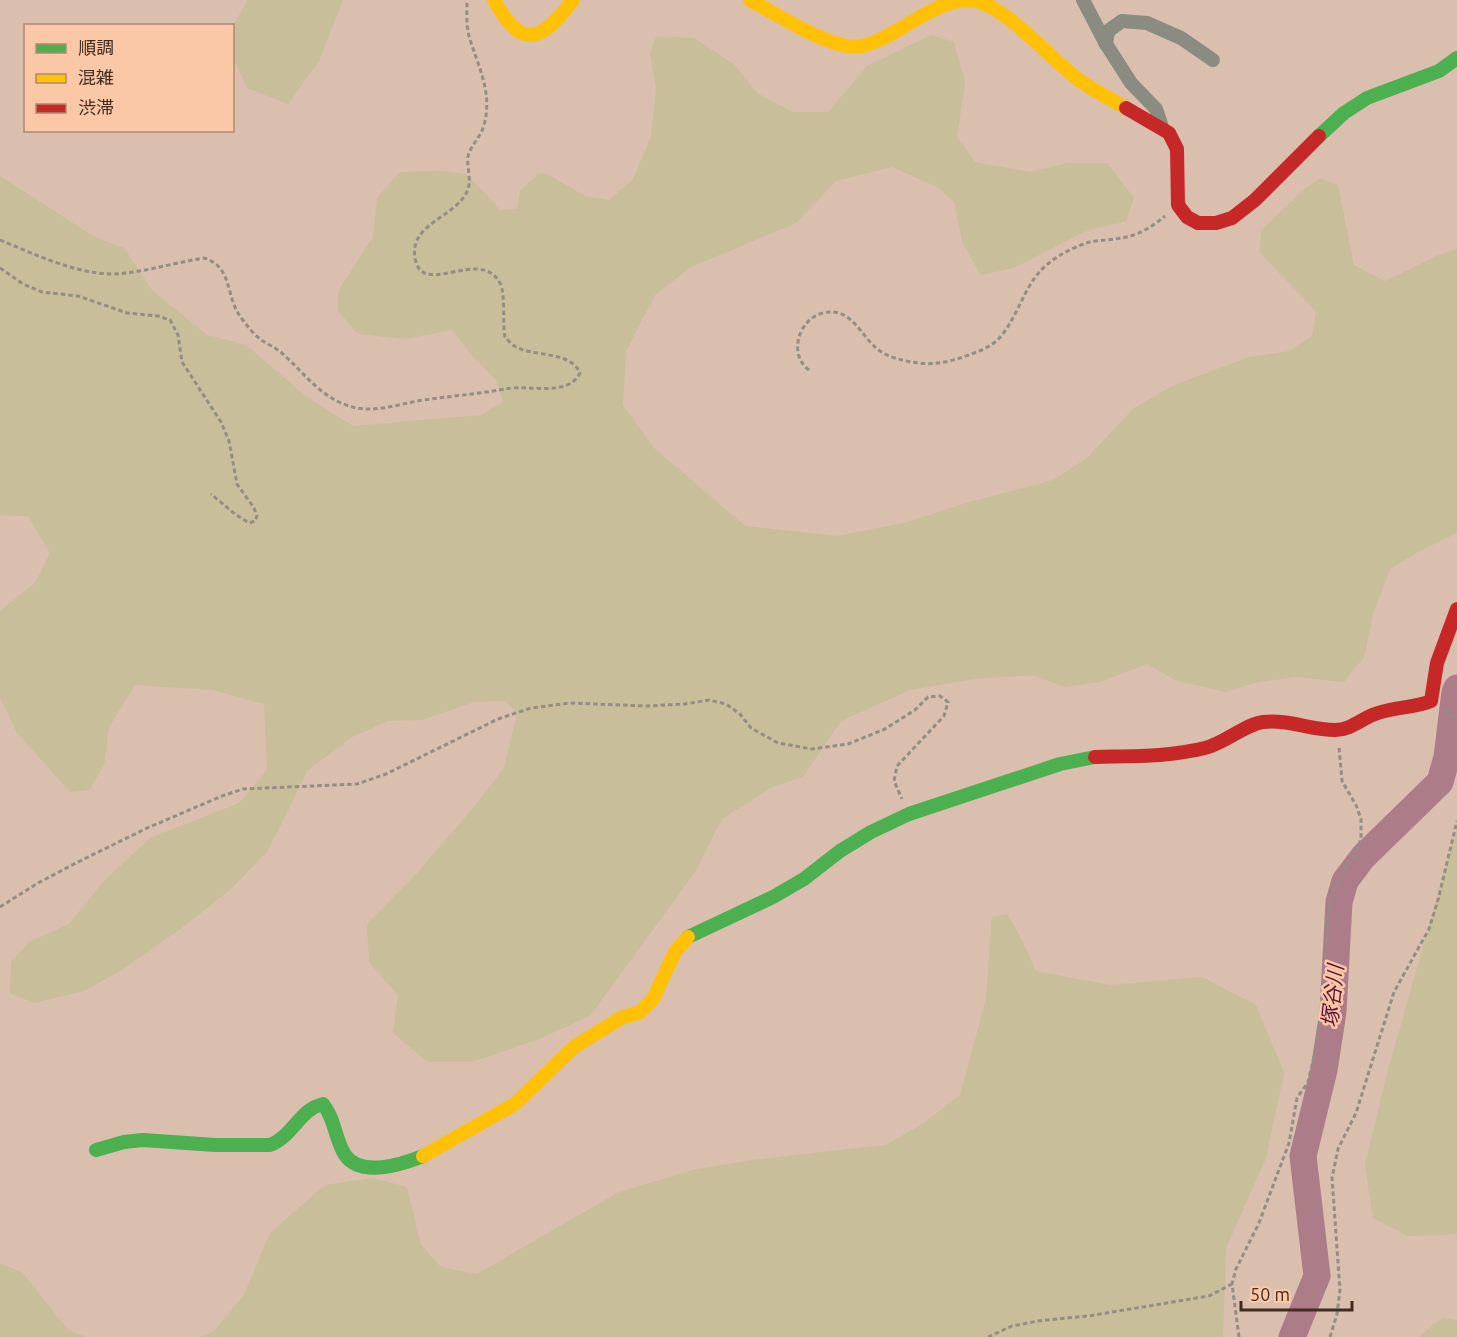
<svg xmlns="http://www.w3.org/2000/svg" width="1457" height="1337" font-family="Ubuntu,'Noto Sans JP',sans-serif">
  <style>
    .green { fill: #c8be99 }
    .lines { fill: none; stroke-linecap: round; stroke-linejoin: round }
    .river { stroke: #ac7c88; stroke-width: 27 }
    .path { stroke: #938e85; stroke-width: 3; stroke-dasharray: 4.5 3; stroke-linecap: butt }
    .street { stroke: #8a8b81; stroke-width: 14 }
    .fast { stroke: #4caf50; stroke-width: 14 }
    .slow { stroke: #ffc107; stroke-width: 14 }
    .jam { stroke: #c62828; stroke-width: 14 }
    .labels { text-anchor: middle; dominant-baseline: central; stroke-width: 5; stroke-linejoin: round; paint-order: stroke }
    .water-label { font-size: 21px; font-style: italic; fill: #5d133a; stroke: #fac7a7 }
  </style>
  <rect width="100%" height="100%" fill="#dabeae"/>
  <g class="green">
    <path d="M 248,0 L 343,0 L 319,61 L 288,104 L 247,88 L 233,57 L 232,28 Z"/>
    <path d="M 931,35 L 954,42 L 965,82 L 957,137 L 975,162 L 1030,172 L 1067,163 L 1107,163 L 1134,198 L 1126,221 L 1086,231 L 1014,268 L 981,275 L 963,244 L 954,202 L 937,187 L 892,167 L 836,181 L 796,223 L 691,267 L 655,295 L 626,351 L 623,405 L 654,448 L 745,526 L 837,536 L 904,523 L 966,503 L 1053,480 L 1087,458 L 1134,408 L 1174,385 L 1249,357 L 1290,351 L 1312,336 L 1316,311 L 1260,253 L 1261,230 L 1305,189 L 1320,178 L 1338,185 L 1354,265 L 1385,281 L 1436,256 L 1457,249 L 1457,533 L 1418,552 L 1390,569 L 1374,611 L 1364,657 L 1344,682 L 1295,677 L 1254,683 L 1226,692 L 1177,681 L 1147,664 L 1100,682 L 1065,687 L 1032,675 L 975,679 L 910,690 L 841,721 L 803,777 L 770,788 L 722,819 L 695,872 L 590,1016 L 539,1039 L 472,1062 L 428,1062 L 393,1033 L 398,995 L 369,962 L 367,924 L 417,873 L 473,808 L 504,768 L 517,713 L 505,701 L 474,702 L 422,720 L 388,721 L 352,737 L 307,771 L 278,831 L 266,853 L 231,889 L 183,927 L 120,971 L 84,991 L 34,1003 L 10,993 L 11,962 L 29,942 L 69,924 L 101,884 L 150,838 L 239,803 L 267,770 L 264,704 L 212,690 L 135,685 L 109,727 L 104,765 L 89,790 L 70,792 L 17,733 L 0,697 L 0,611 L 35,583 L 50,553 L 28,516 L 0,515 L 0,176 L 93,236 L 124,248 L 152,290 L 207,335 L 246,345 L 308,398 L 353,426 L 481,415 L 503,402 L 496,380 L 470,353 L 452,330 L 405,339 L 358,334 L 338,311 L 338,291 L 373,237 L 377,198 L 400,172 L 446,171 L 468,175 L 500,210 L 517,209 L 520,191 L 539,173 L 547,174 L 585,196 L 609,200 L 633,179 L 651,137 L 656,88 L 650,53 L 656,37 L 694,38 L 735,65 L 757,93 L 792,112 L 828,112 L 867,66 Z"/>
    <path d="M 1457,827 L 1457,1234 L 1408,1236 L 1373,1218 L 1365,1165 L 1388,1070 Z"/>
    <path d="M 1007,914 L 1020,936 L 1036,971 L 1110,985 L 1202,977 L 1256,1005 L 1284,1073 L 1266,1158 L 1226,1248 L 1223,1337 L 200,1337 L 213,1332 L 244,1295 L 270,1233 L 325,1185 L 372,1178 L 407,1187 L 421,1245 L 441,1267 L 477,1274 L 617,1193 L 692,1170 L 752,1160 L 885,1145 L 921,1125 L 960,1095 L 986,999 L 992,917 Z"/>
    <path d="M 0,1263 L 23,1273 L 68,1330 L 86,1337 L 0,1337 Z"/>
    <path d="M 1442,1318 L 1457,1320 L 1457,1337 L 1419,1337 Z"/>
  </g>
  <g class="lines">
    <path class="river" d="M 1292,1337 L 1317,1276 L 1303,1156 L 1324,1070 L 1333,1012 L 1339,902 L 1345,881 L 1363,857 L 1440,782 L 1447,757 L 1455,692 L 1457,688"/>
    <g class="path">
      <path d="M 0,240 C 37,255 85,279 126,273 C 152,270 178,262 204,258 C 233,267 225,295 240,316 C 245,324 254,334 261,340 C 269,345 278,349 284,355 C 303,372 316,391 339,402 C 369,417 395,404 424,400 C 451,396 478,394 505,389 C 528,384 568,398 580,373 C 571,351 535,357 516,347 C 512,345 508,340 505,337 C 502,323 506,295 500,283 C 481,247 425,296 416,262 C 405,223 458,218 468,189 C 472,178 465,161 469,153 C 473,143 481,136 484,125 C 493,92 478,67 469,36 C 466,25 467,12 467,0"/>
      <path d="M 0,268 L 23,284 L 42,292 L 78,296 L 127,313 L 158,316 L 170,320 L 178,335 L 182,362 L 221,422 L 229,441 L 237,484 L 254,508 L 257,516 L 255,521 L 249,523 L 235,514 L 211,494"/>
      <path d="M 809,370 C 788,355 798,319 823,313 C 850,306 861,335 876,348 C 888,358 904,361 919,363 C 934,365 949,362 963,357 C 977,352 993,347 1002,335 C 1020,312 1026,280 1049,263 C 1060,254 1076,246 1090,242 C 1100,240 1111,240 1121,238 C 1138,236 1153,226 1165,216"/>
      <path d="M 1444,710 L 1457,719"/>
      <path d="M 0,907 L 38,883 L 76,863 L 145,829 L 222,796 L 243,789 L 357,784 L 386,774 L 498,719 L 531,708 L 570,703 L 646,706 L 685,704 L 709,700 L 726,704 L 740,714 L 751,728 L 778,743 L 812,749 L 848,744 L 885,729 L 915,710 L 928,697 L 940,696 L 948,702 L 944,716 L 897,766 L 894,781 L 902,799"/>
      <path d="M 988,1337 L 1012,1326 L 1038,1321 L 1088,1316 L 1209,1296 L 1232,1284"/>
      <path d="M 1239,1337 L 1232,1284 L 1236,1269 L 1259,1223 L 1289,1143 L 1297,1098 L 1308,1082 L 1316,1048 L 1323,1003 L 1327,947 L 1327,924 L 1331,896 L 1343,872 L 1355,856 L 1361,838 L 1361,819 L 1356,805 L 1342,781 L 1339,747"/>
      <path d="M 1330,1337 L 1337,1314 L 1340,1290 L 1332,1178 L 1338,1149 L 1356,1113 L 1394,992 L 1429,929 L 1438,900 L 1457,821"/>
    </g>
    <g class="street">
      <path d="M 1083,0 L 1106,44 L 1131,83 L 1156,109 L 1162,127"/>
      <path d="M 1106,44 L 1108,31 L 1122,21 L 1147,23 L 1181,38 L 1213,60"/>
    </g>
    <g class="fast">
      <path d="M 1319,136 L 1344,113 L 1367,98 L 1439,71 L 1457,58"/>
      <path d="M 688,937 L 773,897 L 804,879 L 840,851 L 871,832 L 909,814 L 1060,764 L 1095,757"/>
      <path d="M 96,1150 L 124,1142 L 143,1140 L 215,1145 L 270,1145 C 292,1137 300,1109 323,1104 C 335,1119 335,1139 345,1155 C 361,1178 403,1164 423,1156"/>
    </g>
    <g class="slow">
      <path d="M 494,0 C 522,51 541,42 573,0"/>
      <path d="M 750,0 C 777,14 833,52 862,46 C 881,42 899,29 915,20 C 932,10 950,0 970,0 C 1003,2 1051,60 1079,80 C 1094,91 1111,99 1126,108"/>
      <path d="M 423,1156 L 515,1104 L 574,1047 L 621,1018 L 640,1012 L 653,999 L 675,952 L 688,937"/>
    </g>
    <g class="jam">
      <path d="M 1126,108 L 1169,133 L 1177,149 L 1178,205 L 1187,217 L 1198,223 L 1216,223 L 1232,218 L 1255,200 L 1319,136"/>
      <path d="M 1095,757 C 1132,756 1169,757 1205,748 C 1223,744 1246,724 1263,722 C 1288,719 1311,730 1335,730 C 1352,730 1363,717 1378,713 C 1395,707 1414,708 1431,701 L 1437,663 L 1457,609"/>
    </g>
  </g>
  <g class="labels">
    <g class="water-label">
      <text transform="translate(1332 996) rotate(-84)">塚谷川</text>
    </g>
  </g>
  <rect x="24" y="24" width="210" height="108" fill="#fac7a7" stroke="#b08971" stroke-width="1.5"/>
  <rect x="36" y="44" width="30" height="9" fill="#4caf50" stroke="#b08971" stroke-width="1.5"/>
  <text x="78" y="54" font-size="18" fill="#402d20">順調</text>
  <rect x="36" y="74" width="30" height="9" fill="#ffc107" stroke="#b08971" stroke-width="1.5"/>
  <text x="78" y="84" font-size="18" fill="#402d20">混雑</text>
  <rect x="36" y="104" width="30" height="9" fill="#c62828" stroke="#b08971" stroke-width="1.5"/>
  <text x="78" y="114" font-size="18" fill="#402d20">渋滞</text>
  <path d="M1241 1301v9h111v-9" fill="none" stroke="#402d20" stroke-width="3"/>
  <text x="1250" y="1301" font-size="18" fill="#402d20" stroke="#fac7a7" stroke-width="4.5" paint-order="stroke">50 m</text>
</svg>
